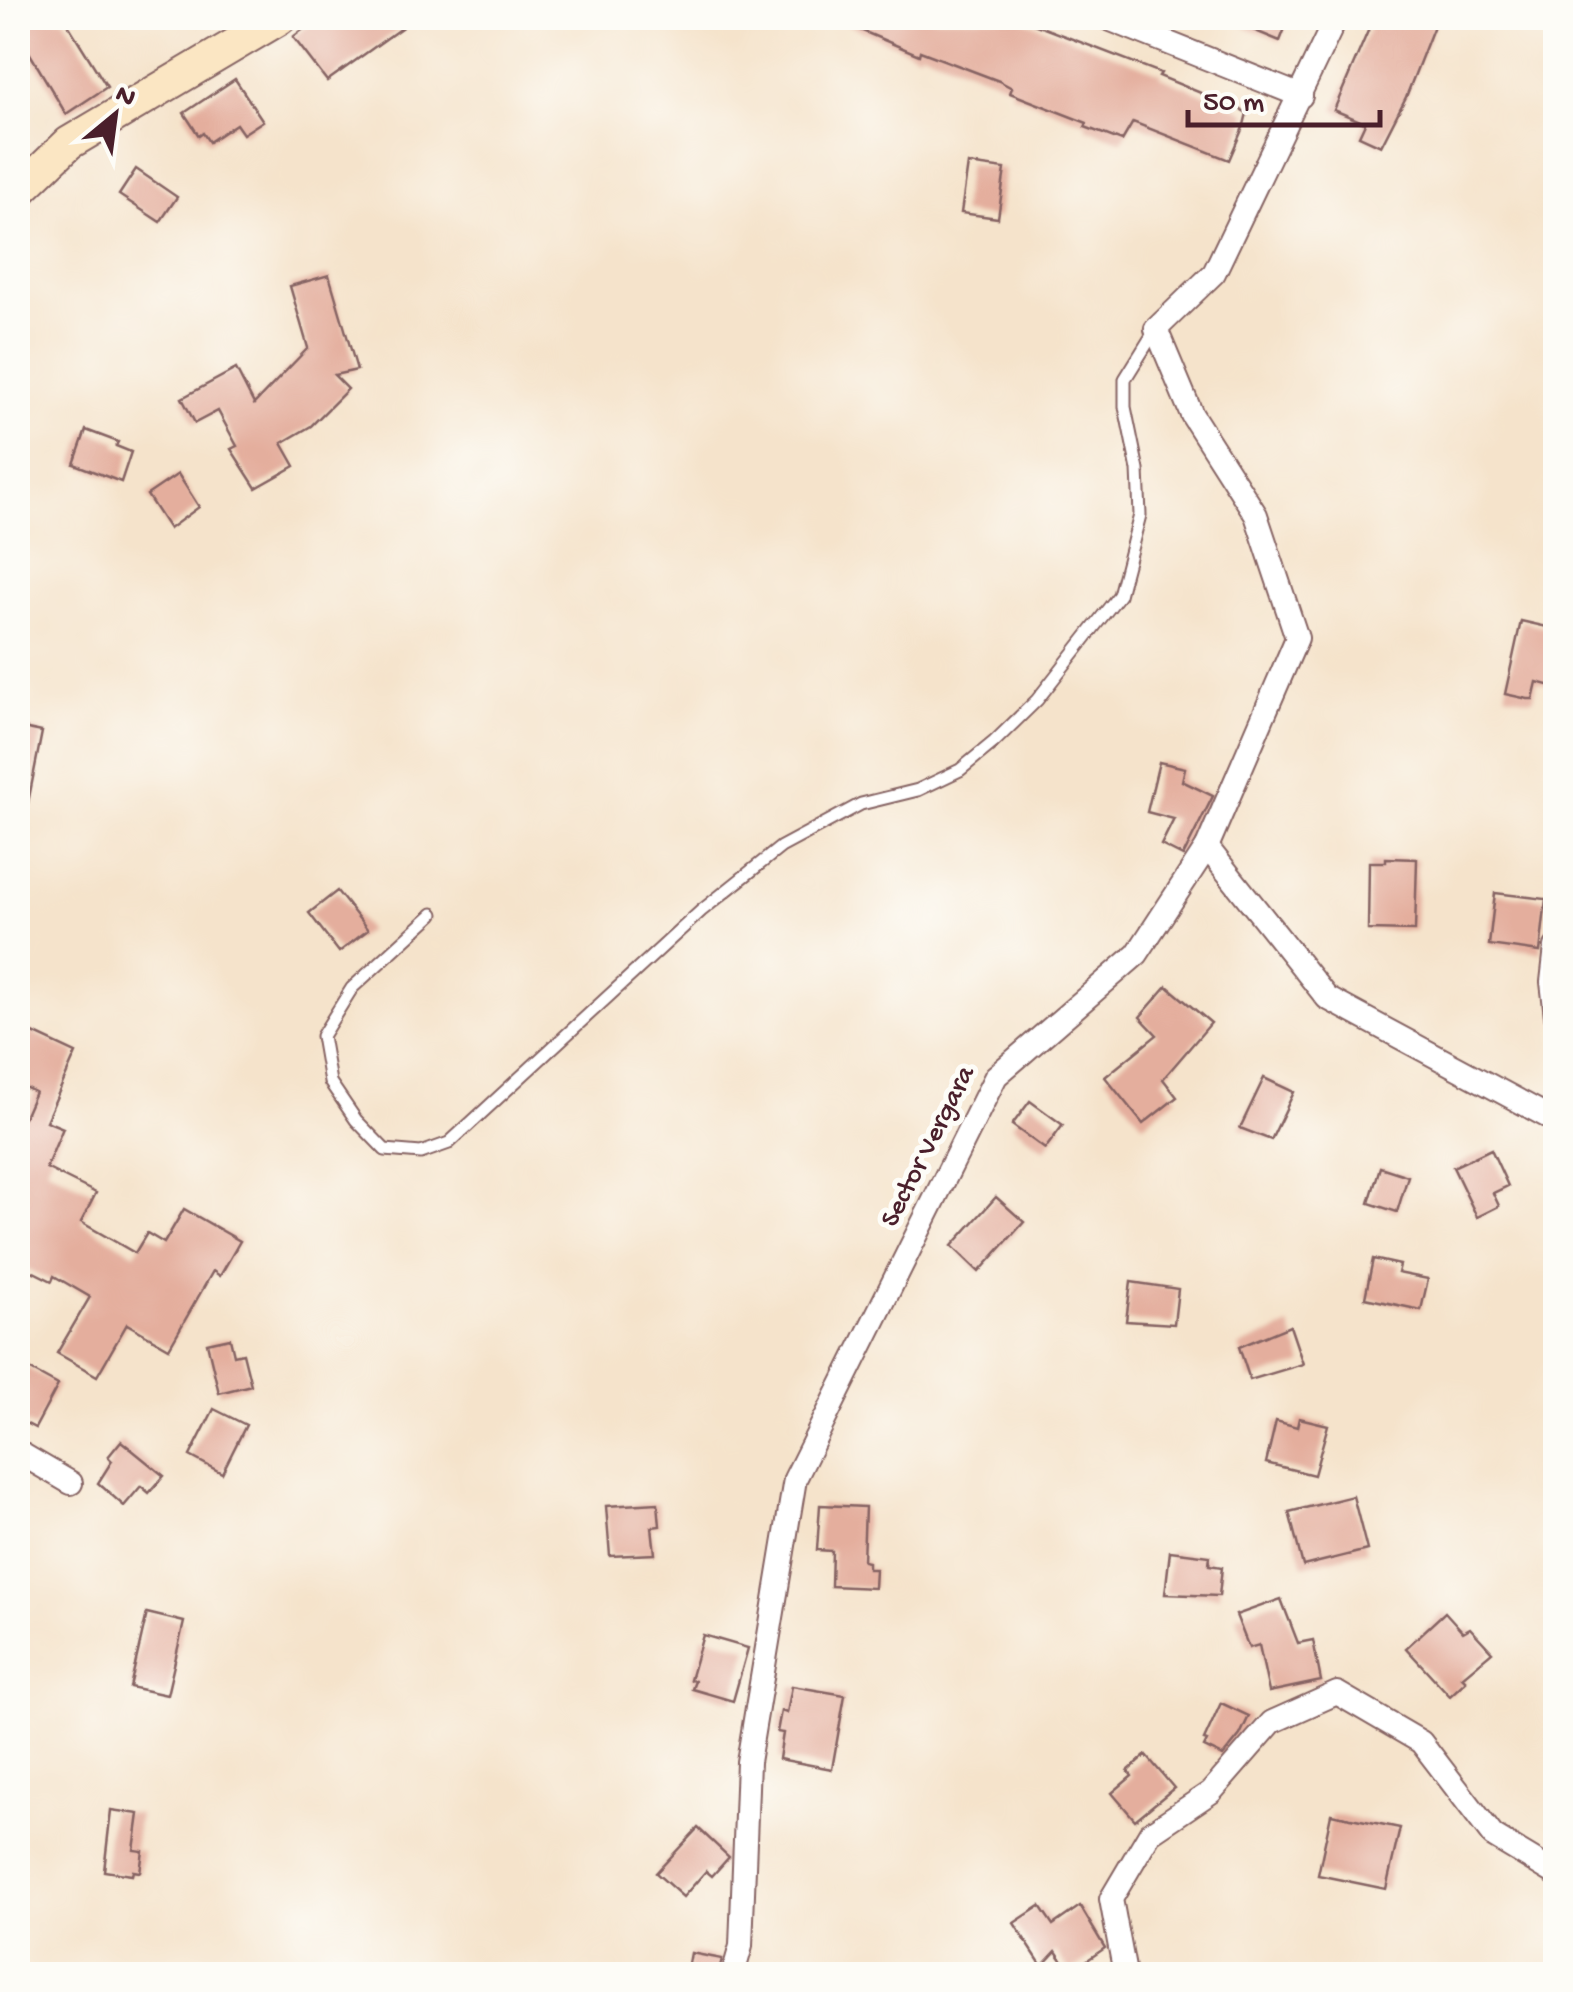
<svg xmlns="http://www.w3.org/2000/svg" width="1573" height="1992" font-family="'Gochi Hand',sans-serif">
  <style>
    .building { fill: #e4ae9d }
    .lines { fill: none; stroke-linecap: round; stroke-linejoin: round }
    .lane-casing { stroke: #866463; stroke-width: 15 }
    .street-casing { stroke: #866463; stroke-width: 26 }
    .secondary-casing { stroke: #866463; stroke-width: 36 }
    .lane { stroke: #fff; stroke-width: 11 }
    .street { stroke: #fff; stroke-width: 22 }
    .secondary { stroke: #fbe6c3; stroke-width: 32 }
    .labels { text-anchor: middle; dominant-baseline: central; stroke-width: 10; stroke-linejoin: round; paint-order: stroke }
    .street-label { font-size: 28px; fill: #4a1f2b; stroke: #fdfcf7 }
  </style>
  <rect width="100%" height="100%" fill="#fdfcf7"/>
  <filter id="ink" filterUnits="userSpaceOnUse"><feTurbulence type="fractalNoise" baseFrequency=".01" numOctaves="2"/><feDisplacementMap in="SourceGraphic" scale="20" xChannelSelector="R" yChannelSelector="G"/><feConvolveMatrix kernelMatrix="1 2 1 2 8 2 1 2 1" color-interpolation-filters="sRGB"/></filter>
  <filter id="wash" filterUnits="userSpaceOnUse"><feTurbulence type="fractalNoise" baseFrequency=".0048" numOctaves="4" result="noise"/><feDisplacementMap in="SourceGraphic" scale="40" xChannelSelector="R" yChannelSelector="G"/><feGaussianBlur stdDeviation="2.25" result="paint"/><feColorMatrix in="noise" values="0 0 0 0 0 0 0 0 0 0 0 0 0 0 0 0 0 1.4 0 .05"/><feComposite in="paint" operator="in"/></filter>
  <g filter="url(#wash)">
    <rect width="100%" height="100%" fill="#f5e3cb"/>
    <g id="blocks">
      <g class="building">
        <path d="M 18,18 L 64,18 L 107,87 L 66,114 L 26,47 L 18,57 Z"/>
        <path d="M 318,18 L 415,18 L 327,81 L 293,37 Z"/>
        <path d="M 832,18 L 1018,18 L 1161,73 L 1159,76 L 1240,109 L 1247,113 L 1244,125 L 1229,160 L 1133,122 L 1122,141 L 1085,127 L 1087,123 L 1010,93 L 1012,88 L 999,81 L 920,51 L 919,55 Z"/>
        <path d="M 1224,18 L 1289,18 L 1280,41 Z"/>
        <path d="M 1378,18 L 1437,18 L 1406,97 L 1381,146 L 1359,136 L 1365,123 L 1334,110 L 1371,24 L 1374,25 Z"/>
        <path d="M 235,79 L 263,121 L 243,134 L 236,124 L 209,142 L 203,133 L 199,136 L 184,113 Z"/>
        <path d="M 968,164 L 1005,169 L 998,218 L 961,213 Z"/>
        <path d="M 136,169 L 177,197 L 160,222 L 119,195 Z"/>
        <path d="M 329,275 L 357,370 L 334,375 L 348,389 L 311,426 L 282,443 L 295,466 L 256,488 L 231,449 L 237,446 L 218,411 L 195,423 L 182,398 L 236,369 L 254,404 L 308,348 L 290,286 Z"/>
        <path d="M 86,430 L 118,442 L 116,446 L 131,452 L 121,482 L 74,464 Z"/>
        <path d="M 178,474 L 199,507 L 169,529 L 147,495 Z"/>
        <path d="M 1521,621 L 1556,629 L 1556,687 L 1537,682 L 1533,699 L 1528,699 L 1505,694 Z"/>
        <path d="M 18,727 L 42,732 L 27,808 L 18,807 Z"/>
        <path d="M 1159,762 L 1185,768 L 1182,781 L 1213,796 L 1183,856 L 1161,845 L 1174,819 L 1147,812 Z"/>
        <path d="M 1386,858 L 1417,859 L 1415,931 L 1368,930 L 1369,862 L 1386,862 Z"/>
        <path d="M 337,891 L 368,930 L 339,952 L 309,913 Z"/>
        <path d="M 1495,893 L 1546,899 L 1540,952 L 1489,945 Z"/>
        <path d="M 1167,986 L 1211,1023 L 1163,1079 L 1177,1097 L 1143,1124 L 1105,1077 L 1157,1035 L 1140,1017 Z"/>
        <path d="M 18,1026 L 76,1053 L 46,1121 L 63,1128 L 46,1168 L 96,1193 L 81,1222 L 135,1253 L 147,1233 L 164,1243 L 184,1209 L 240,1241 L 220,1276 L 213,1271 L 169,1348 L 127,1324 L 97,1376 L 57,1353 L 90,1297 L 54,1276 L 52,1281 L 18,1264 L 18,1131 L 35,1092 L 18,1084 Z"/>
        <path d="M 1264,1078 L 1294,1092 L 1271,1140 L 1240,1128 Z"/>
        <path d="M 1030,1101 L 1063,1125 L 1045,1149 L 1012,1125 Z"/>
        <path d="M 1491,1149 L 1508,1186 L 1493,1193 L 1499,1206 L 1477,1217 L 1453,1167 Z"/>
        <path d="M 1380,1167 L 1408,1176 L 1397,1212 L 1369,1203 Z"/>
        <path d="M 996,1197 L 1024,1222 L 979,1272 L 952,1246 Z"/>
        <path d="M 1373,1259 L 1400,1265 L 1398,1273 L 1428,1279 L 1421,1310 L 1365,1298 Z"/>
        <path d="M 1131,1282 L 1178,1289 L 1174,1324 L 1126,1321 Z"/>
        <path d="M 1290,1326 L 1303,1364 L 1250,1380 L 1239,1347 Z"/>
        <path d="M 230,1338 L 234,1355 L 243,1353 L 251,1385 L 219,1393 L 207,1343 Z"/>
        <path d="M 18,1363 L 58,1385 L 35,1428 L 18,1419 Z"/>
        <path d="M 214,1409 L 246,1425 L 222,1473 L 190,1456 Z"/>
        <path d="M 1299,1418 L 1328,1425 L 1314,1475 L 1266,1463 L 1276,1421 L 1297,1427 Z"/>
        <path d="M 121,1441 L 164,1476 L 149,1493 L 141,1486 L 124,1506 L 98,1483 L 112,1461 L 108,1457 Z"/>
        <path d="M 1353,1496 L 1367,1550 L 1303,1566 L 1289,1512 Z"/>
        <path d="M 658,1503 L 660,1526 L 652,1527 L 655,1554 L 610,1556 L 606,1506 Z"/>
        <path d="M 820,1505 L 865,1507 L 863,1561 L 868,1562 L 868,1569 L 875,1569 L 874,1588 L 831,1586 L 832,1551 L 817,1550 Z"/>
        <path d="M 1170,1551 L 1210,1556 L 1209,1565 L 1222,1567 L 1219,1596 L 1165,1594 Z"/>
        <path d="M 1281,1599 L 1298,1643 L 1313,1640 L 1321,1681 L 1269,1692 L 1259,1645 L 1249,1648 L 1236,1615 Z"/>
        <path d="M 1445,1612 L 1463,1632 L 1470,1628 L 1492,1652 L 1462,1677 L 1466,1681 L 1450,1696 L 1406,1648 Z"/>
        <path d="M 147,1613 L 184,1622 L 167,1695 L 130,1687 Z"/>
        <path d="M 703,1635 L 748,1648 L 733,1701 L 692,1689 L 695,1681 L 690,1680 Z"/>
        <path d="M 792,1686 L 845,1695 L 832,1769 L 779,1759 L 783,1733 L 777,1732 L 781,1711 L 787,1713 Z"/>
        <path d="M 1221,1703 L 1249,1716 L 1240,1735 L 1223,1756 L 1204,1747 L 1207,1741 L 1204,1740 Z"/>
        <path d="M 1146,1755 L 1174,1788 L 1135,1820 L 1112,1793 L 1132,1776 L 1128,1771 Z"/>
        <path d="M 111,1810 L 139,1814 L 134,1850 L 143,1851 L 140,1872 L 133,1871 L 132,1875 L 104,1871 Z"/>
        <path d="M 1331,1814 L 1400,1828 L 1386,1889 L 1318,1875 Z"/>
        <path d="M 698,1828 L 729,1857 L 712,1876 L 706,1871 L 683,1897 L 656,1873 Z"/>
        <path d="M 1040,1906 L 1053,1925 L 1080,1906 L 1105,1948 L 1070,1972 L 1056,1951 L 1042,1966 L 1014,1923 Z"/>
        <path d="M 691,1953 L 722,1959 L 718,1974 L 687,1974 Z"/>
      </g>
    </g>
  </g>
  <g filter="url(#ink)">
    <use href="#blocks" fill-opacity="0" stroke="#866463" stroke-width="2.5"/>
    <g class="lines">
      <defs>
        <path id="lane" d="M 433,914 L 352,988 L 322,1036 L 330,1082 L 356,1120 L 385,1150 L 421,1153 L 449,1143 L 701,911 L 781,847 L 861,804 L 918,790 L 960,770 L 994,742 L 1037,700 L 1119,595 L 1140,515 L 1138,470 L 1125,407 L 1125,379 L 1156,329"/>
        <g id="street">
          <path d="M 1106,18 L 1301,96"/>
          <path d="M 1207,847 L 1327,998 L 1556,1121"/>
          <path d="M 1556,947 L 1552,982 L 1556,1016"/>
          <path d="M 18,1452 L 71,1483"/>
          <path d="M 733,1974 L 741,1946 L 748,1762 L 795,1479 L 996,1076 L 1137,954 L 1207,847 L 1297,638 L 1256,515 L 1192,415 L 1156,329 L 1214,273 L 1336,18"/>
          <path d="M 1125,1974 L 1111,1899 L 1150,1833 L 1211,1792 L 1272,1722 L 1337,1693 L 1421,1742 L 1493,1836 L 1556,1874"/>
        </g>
        <path id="secondary" d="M 18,192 L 69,143 L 280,18"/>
      </defs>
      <use href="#lane" class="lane-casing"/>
      <use href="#street" class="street-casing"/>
      <use href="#secondary" class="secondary-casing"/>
      <use href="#lane" class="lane"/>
      <use href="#street" class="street"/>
      <use href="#secondary" class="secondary"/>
    </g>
  </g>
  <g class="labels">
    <g class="street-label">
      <text transform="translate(929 1147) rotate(-63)">Sector Vergara</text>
    </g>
  </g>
  <rect width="1573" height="1992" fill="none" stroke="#fdfcf7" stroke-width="60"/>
  <g transform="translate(115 115) rotate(29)" stroke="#fdfcf7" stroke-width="8" paint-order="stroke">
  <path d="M0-8L18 38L0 25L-18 38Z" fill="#4a1f2b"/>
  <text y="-15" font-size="28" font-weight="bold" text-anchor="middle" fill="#4a1f2b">N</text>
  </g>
  <path d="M1188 110v15h192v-15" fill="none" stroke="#4a1f2b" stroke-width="5"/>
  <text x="1203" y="110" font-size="30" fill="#4a1f2b" stroke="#fdfcf7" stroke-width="8" paint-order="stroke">50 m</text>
</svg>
